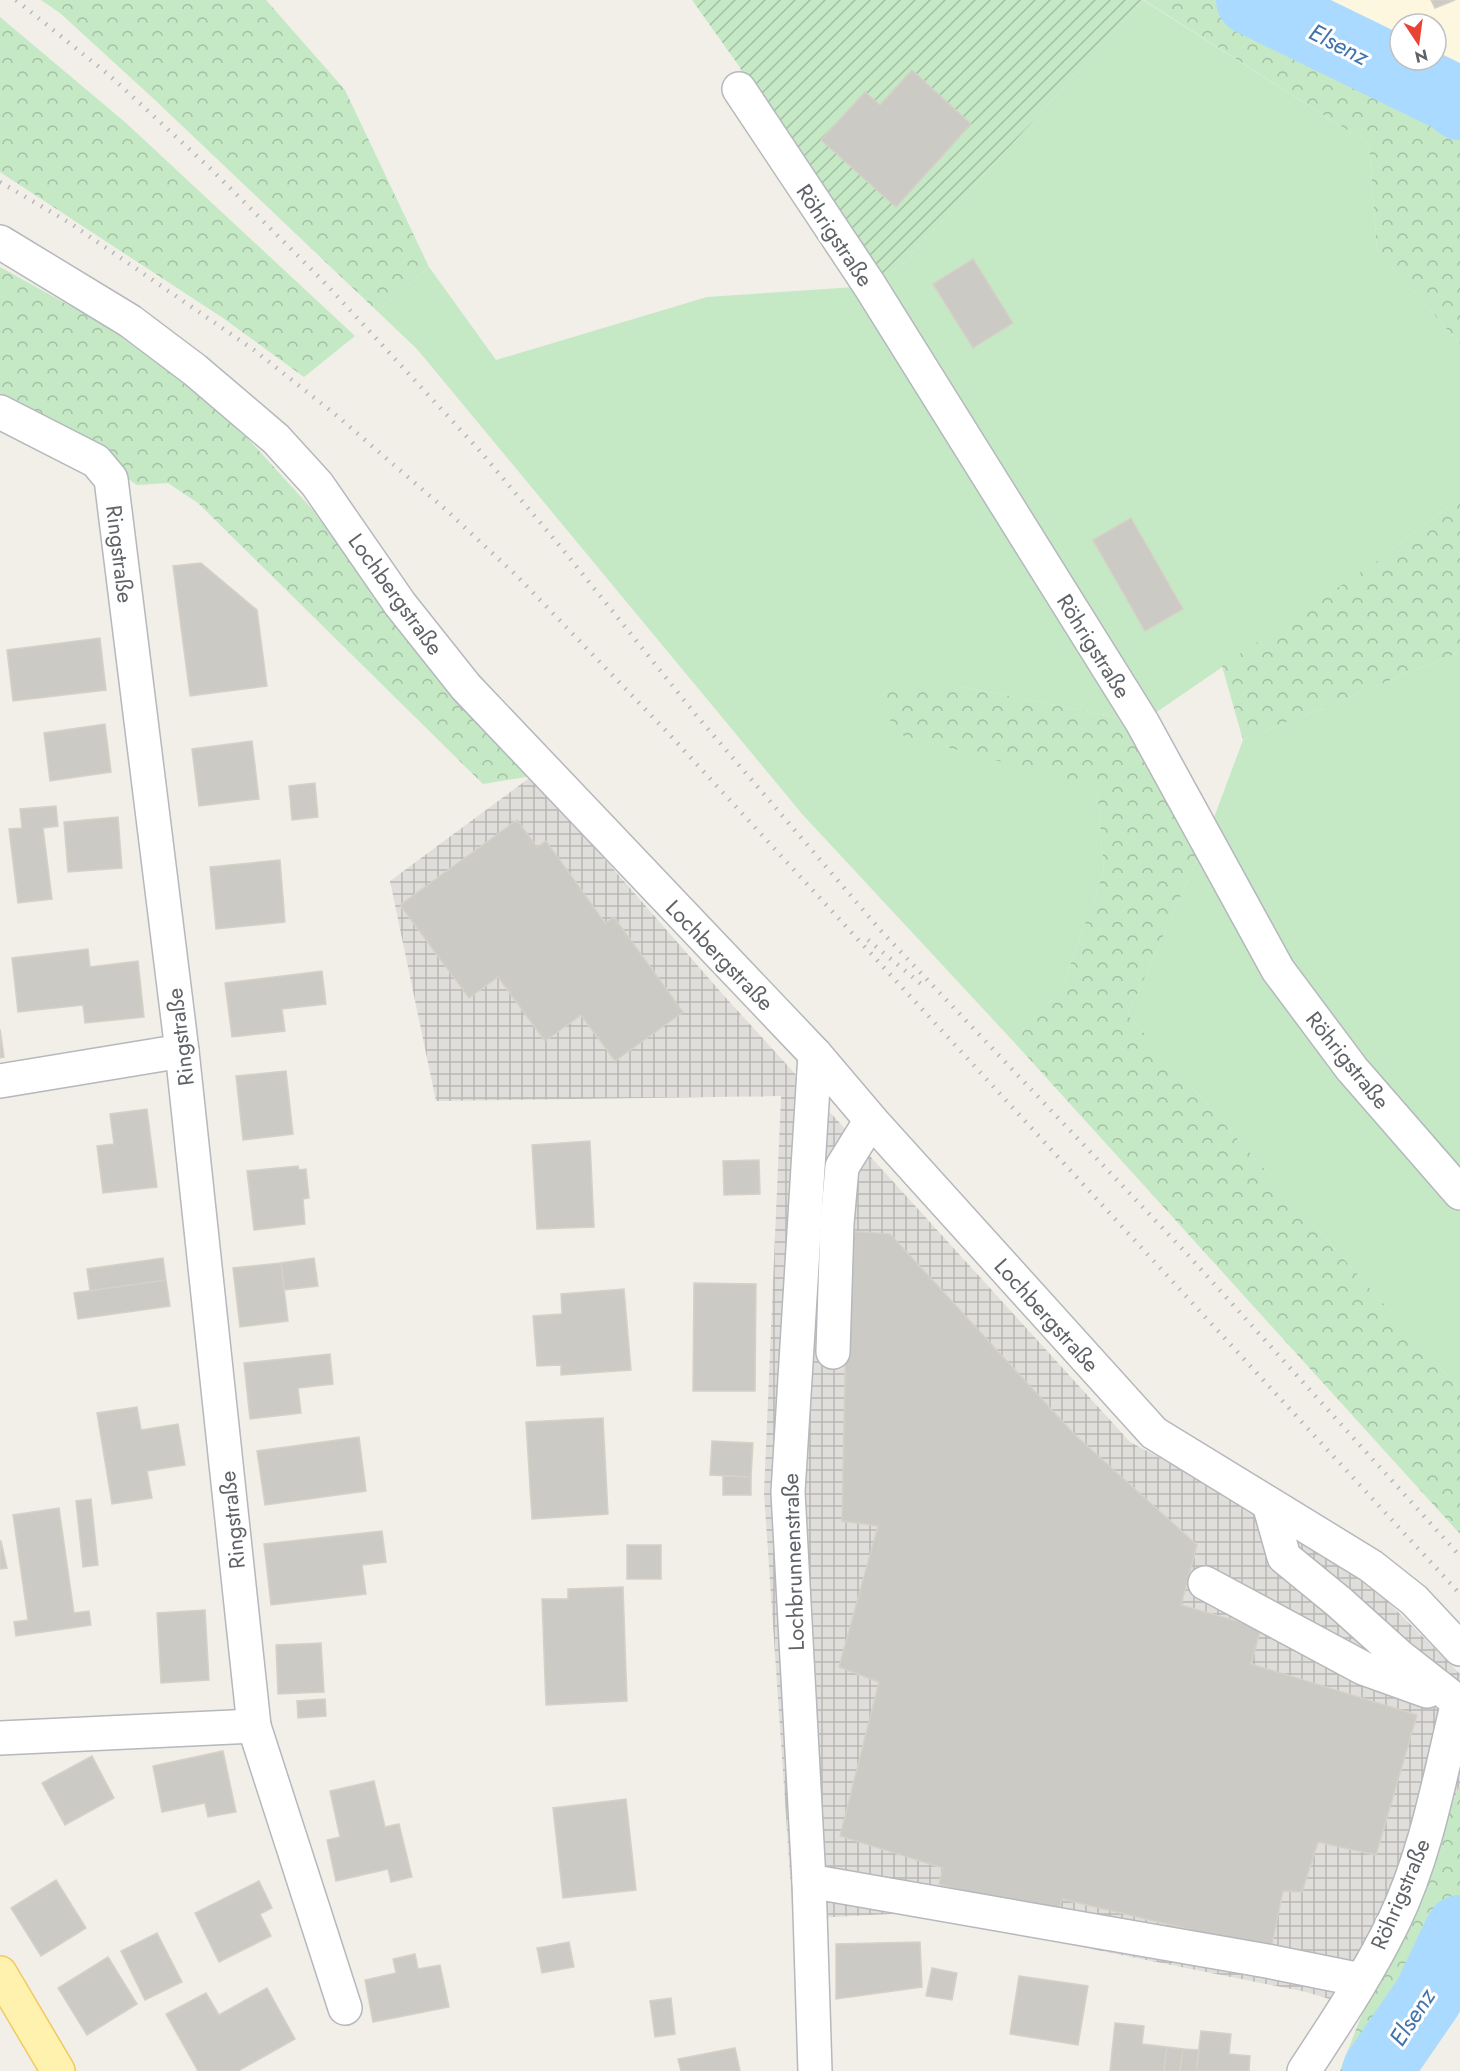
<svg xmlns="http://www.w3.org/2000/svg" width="1460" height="2071" font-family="Jost,sans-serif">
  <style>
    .commercial { fill: #fef7e0 }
    .industrial { fill: url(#industrial-grid) }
    .grass { fill: #c5e8c5 }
    .forest { fill: url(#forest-crowns) }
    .garden { fill: url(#garden-furrows) }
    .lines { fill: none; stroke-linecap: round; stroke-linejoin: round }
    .river { stroke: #aadaff; stroke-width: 70 }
    .building { fill: #cccac5; stroke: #d6d1c6; stroke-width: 1.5 }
    .minor-casing { stroke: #b5b8bc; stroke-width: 36 }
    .major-casing { stroke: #f2c960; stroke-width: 36 }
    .minor { stroke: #fff; stroke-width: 33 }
    .major { stroke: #fff2af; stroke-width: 33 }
    .rail { stroke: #b6b7b8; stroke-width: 4.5; stroke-dasharray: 1.5 8; stroke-linecap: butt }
    .labels { text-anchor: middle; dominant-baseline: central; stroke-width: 6; stroke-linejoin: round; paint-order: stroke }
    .street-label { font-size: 22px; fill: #5f6368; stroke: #fff }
    .water-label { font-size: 24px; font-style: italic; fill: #4174aa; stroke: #fff }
  </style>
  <defs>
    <pattern id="industrial-grid" width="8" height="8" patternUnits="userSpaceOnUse" patternTransform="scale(1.5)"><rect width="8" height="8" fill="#e0deda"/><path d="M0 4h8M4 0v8" fill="none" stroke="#b9b8b5"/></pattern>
    <pattern id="forest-crowns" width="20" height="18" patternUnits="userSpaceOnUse" patternTransform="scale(1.5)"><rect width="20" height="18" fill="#c5e8c5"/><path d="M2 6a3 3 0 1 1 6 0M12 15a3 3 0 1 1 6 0" fill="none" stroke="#a3c0a4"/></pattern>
    <pattern id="garden-furrows" width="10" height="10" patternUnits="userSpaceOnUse" patternTransform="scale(1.5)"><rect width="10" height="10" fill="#c5e8c5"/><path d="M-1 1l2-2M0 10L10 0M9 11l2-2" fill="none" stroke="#a3c0a4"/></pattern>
  </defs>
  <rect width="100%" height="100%" fill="#f1efe8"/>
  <path class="commercial" d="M 1314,0 L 1460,0 L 1460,85 L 1418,60 L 1436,60 L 1436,24 L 1400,24 L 1400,50 Z"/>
  <path class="industrial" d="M 532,776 L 726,998 L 1130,1442 L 1205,1482 L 1332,1526 L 1391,1605 L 1460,1674 L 1460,1785 L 1422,1876 L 1363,2009 L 1306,1992 L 912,1913 L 793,1919 L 764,1493 L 781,1096 L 436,1101 L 390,881 Z"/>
  <g class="grass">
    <path d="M 1143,0 L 1369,144 L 1377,250 L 1460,344 L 1460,497 L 1383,557 L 1142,722 L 957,686 L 893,733 L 1097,786 L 1104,871 L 1062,988 L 1013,1041 L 803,815 L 417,349 L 377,311 L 429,267 L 496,360 L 707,297 L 870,286 L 905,262 Z"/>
    <path d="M 1460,652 L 1460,1390 L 1128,1015 L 1206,839 L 1243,740 Z"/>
  </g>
  <g class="forest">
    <path d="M 41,0 L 266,0 L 345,90 L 429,267 L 377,311 L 155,100 L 60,13 Z"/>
    <path d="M 1144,0 L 1314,0 L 1400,50 L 1400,60 L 1418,60 L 1460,85 L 1460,344 L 1377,250 L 1369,144 Z"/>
    <path d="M 0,17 L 126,123 L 355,336 L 304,377 L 223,318 L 0,172 Z"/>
    <path d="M 0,267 L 92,318 L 151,355 L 230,419 L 312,509 L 386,611 L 532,776 L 483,784 L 198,503 L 168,483 L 137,485 L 42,420 L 0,398 Z"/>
    <path d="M 1460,497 L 1460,652 L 1243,740 L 1222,666 L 1383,557 Z"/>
    <path d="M 883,685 L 957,686 L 1142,722 L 1206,839 L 1128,1015 L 1460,1390 L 1460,1534 L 1013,1041 L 1062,988 L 1104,871 L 1097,787 L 893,733 Z"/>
    <path d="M 1460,1785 L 1460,1958 L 1424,2018 L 1377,2071 L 1340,2071 C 1376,1974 1421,1881 1460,1785 Z"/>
  </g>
  <path class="garden" d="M 692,0 L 1143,0 L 905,262 L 870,286 L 768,125 L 739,66 Z"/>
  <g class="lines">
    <g class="river">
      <path d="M 1251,0 L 1452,98 L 1460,105"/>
      <path d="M 1377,2071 L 1428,1997 L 1460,1930"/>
    </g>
  </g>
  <g class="building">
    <path d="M 1431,0 L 1455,0 L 1435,8 Z"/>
    <path d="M 912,70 L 971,124 L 896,207 L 821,140 L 865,92 L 880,105 Z"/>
    <path d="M 973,259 L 1013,323 L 973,348 L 933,284 Z"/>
    <path d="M 1131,518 L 1183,609 L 1145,631 L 1093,540 Z"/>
    <path d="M 201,563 L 257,610 L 267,686 L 190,696 L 173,566 Z"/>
    <path d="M 100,638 L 106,690 L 13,701 L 7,650 Z"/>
    <path d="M 105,724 L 111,772 L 50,781 L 44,733 Z"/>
    <path d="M 252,741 L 259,799 L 199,806 L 192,749 Z"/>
    <path d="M 315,783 L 318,817 L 292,820 L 289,786 Z"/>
    <path d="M 56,806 L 58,826 L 43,828 L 52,899 L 18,903 L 9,829 L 22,828 L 20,809 Z"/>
    <path d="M 118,817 L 122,868 L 68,872 L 64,822 Z"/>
    <path d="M 517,820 L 537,847 L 546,841 L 605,923 L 614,917 L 683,1012 L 615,1061 L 581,1015 L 545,1041 L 498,977 L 469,998 L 400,905 Z"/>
    <path d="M 280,860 L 285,922 L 216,929 L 210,867 Z"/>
    <path d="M 88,949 L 90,967 L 138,961 L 144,1017 L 85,1023 L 83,1005 L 18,1012 L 12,958 Z"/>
    <path d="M 322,971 L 326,1004 L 282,1009 L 285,1031 L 232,1037 L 225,983 Z"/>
    <path d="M 0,1029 L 4,1057 L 0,1058 Z"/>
    <path d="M 286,1071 L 293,1134 L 243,1140 L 236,1076 Z"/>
    <path d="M 147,1109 L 157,1187 L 103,1193 L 97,1146 L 114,1144 L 110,1114 Z"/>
    <path d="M 590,1141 L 594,1227 L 537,1229 L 532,1145 Z"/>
    <path d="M 759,1160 L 760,1194 L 724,1195 L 723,1161 Z"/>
    <path d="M 298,1166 L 299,1170 L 306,1169 L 309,1198 L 303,1199 L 305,1224 L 254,1230 L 247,1171 Z"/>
    <path d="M 848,1231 L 890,1234 L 1075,1435 L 1197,1545 L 1181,1605 L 1261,1628 L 1251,1664 L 1417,1715 L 1376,1855 L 1318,1842 L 1302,1892 L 1283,1891 L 1271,1949 L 1062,1899 L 1056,1917 L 939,1884 L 943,1868 L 840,1836 L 879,1682 L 839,1667 L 878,1526 L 842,1521 Z"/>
    <path d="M 163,1258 L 166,1280 L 90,1291 L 87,1269 Z"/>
    <path d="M 314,1258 L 318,1286 L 284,1290 L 281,1263 Z"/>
    <path d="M 281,1263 L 288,1321 L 240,1327 L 233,1268 Z"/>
    <path d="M 166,1280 L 170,1306 L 78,1319 L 74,1293 Z"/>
    <path d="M 694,1283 L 756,1284 L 755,1391 L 693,1391 Z"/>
    <path d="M 624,1289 L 631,1370 L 561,1375 L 561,1365 L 537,1366 L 533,1316 L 562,1314 L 561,1294 Z"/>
    <path d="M 330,1354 L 333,1384 L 298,1388 L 301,1413 L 250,1419 L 244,1363 Z"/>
    <path d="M 137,1407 L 141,1430 L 178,1424 L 185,1465 L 147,1471 L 152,1498 L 112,1504 L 97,1413 Z"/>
    <path d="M 603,1418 L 608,1514 L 532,1519 L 526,1422 Z"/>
    <path d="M 359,1437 L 366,1491 L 265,1505 L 257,1451 Z"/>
    <path d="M 712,1441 L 753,1443 L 751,1477 L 710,1475 Z"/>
    <path d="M 723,1476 L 751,1477 L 751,1495 L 723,1495 Z"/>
    <path d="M 91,1499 L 98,1565 L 83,1567 L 76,1501 Z"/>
    <path d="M 59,1508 L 74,1613 L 89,1611 L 91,1625 L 16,1636 L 14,1622 L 28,1620 L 13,1515 Z"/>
    <path d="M 382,1531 L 386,1562 L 362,1565 L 366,1594 L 271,1605 L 264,1544 Z"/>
    <path d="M 0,1541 L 1,1541 L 7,1568 L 0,1569 Z"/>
    <rect x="627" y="1545" width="34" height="34"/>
    <path d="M 623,1587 L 627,1701 L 546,1705 L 542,1599 L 568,1599 L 568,1589 Z"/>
    <path d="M 205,1610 L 209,1680 L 161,1683 L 157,1613 Z"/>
    <path d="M 321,1643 L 324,1692 L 278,1694 L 276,1645 Z"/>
    <path d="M 325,1699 L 326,1716 L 298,1718 L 297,1701 Z"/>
    <path d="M 223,1751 L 236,1812 L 208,1817 L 205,1803 L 162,1812 L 153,1766 Z"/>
    <path d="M 92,1756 L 114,1798 L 65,1825 L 42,1783 Z"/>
    <path d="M 374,1781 L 385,1827 L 399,1824 L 412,1877 L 391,1882 L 388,1869 L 336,1881 L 327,1840 L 340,1837 L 330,1791 Z"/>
    <path d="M 626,1799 L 636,1890 L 563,1898 L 553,1808 Z"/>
    <path d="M 56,1880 L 86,1928 L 41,1956 L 11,1908 Z"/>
    <path d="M 259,1881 L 272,1908 L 260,1914 L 271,1936 L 219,1962 L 195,1913 Z"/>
    <path d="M 157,1933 L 182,1982 L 145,2000 L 121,1951 Z"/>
    <path d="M 569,1942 L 574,1967 L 542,1973 L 537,1948 Z"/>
    <path d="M 920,1942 L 922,1987 L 836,1999 L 836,1944 Z"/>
    <path d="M 415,1954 L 418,1969 L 440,1965 L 449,2007 L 373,2022 L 365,1980 L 396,1973 L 393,1959 Z"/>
    <path d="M 108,1957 L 137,2004 L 87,2035 L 58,1988 Z"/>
    <path d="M 932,1968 L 957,1973 L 952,2000 L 926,1996 Z"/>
    <path d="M 1019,1976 L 1088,1986 L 1078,2045 L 1010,2034 Z"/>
    <path d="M 267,1988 L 295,2039 L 238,2071 L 198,2071 L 166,2014 L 206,1993 L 219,2015 Z"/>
    <path d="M 671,1998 L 675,2034 L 655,2037 L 650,2001 Z"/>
    <path d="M 1115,2023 L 1144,2026 L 1142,2044 L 1167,2047 L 1164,2071 L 1110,2071 Z"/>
    <path d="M 1201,2031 L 1231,2034 L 1229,2054 L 1250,2056 L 1249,2071 L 1196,2071 Z"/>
    <path d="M 1167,2047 L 1183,2049 L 1180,2071 L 1164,2071 Z"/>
    <path d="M 735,2048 L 740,2071 L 681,2071 L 678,2059 Z"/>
    <path d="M 1183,2049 L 1199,2050 L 1196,2071 L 1180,2071 Z"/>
  </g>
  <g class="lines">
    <defs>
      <g id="minor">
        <path d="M 739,89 L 870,286 L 1142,722 L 1278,970 L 1352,1069 L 1460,1193"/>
        <path d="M 0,242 L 130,321 L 195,370 L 276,439 L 317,484 L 400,604 L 466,687 L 815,1054 L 871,1120 L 1154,1433 L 1371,1566 L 1414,1600 L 1460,1649"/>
        <path d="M 0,412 L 96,461 L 111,479 L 182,1051 L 254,1726 L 345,2008"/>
        <path d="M 815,1054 L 788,1492 L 809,1881 L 815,2071"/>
        <path d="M 0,1081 L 182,1051"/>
        <path d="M 833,1352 L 837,1223 L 842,1167 L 871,1120"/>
        <path d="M 1269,1504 L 1284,1557 L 1339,1602 L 1399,1656 L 1458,1702 C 1440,1775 1427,1852 1394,1921 C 1369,1973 1336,2022 1304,2071"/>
        <path d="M 1205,1583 L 1363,1668 L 1427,1691"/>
        <path d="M 0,1738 L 254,1726"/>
        <path d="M 809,1881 L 1267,1961 L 1361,1980"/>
      </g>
      <path id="major" d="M 0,1973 L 58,2071"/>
    </defs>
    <use href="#minor" class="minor-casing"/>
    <use href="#major" class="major-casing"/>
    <use href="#minor" class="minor"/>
    <use href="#major" class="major"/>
    <g class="rail">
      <path d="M 16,0 L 109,75 L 213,171 L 324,282 L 480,451 L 564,551 L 696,715 L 882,932 L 1188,1255 L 1460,1556"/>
      <path d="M 0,182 L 70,223 L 254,350 L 336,415 L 445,509 L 517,576 L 669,734 L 1460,1594"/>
      <path d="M 868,940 L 921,984"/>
    </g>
  </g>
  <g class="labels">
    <g class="street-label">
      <text transform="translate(835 235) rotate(56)">Röhrigstraße</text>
      <text transform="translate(120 554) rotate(83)">Ringstraße</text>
      <text transform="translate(396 594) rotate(54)">Lochbergstraße</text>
      <text transform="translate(1094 646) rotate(58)">Röhrigstraße</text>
      <text transform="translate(720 955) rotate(46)">Lochbergstraße</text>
      <text transform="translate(180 1037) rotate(-97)">Ringstraße</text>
      <text transform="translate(1348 1060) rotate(51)">Röhrigstraße</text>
      <text transform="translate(1047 1315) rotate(48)">Lochbergstraße</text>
      <text transform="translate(232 1520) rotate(-96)">Ringstraße</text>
      <text transform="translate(793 1562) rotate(-92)">Lochbrunnenstraße</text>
      <text transform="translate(1400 1894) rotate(-67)">Röhrigstraße</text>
    </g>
    <g class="water-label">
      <text transform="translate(1339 44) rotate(27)">Elsenz</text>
      <text transform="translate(1412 2017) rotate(-57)">Elsenz</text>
    </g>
  </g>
  <g transform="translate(1418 42) rotate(167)"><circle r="28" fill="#ffffff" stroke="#bfc1c3" stroke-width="1.5"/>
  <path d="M0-4.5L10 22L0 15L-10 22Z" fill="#ea4335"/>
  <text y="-9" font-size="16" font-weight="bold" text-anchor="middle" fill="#5f6368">N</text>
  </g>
</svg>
